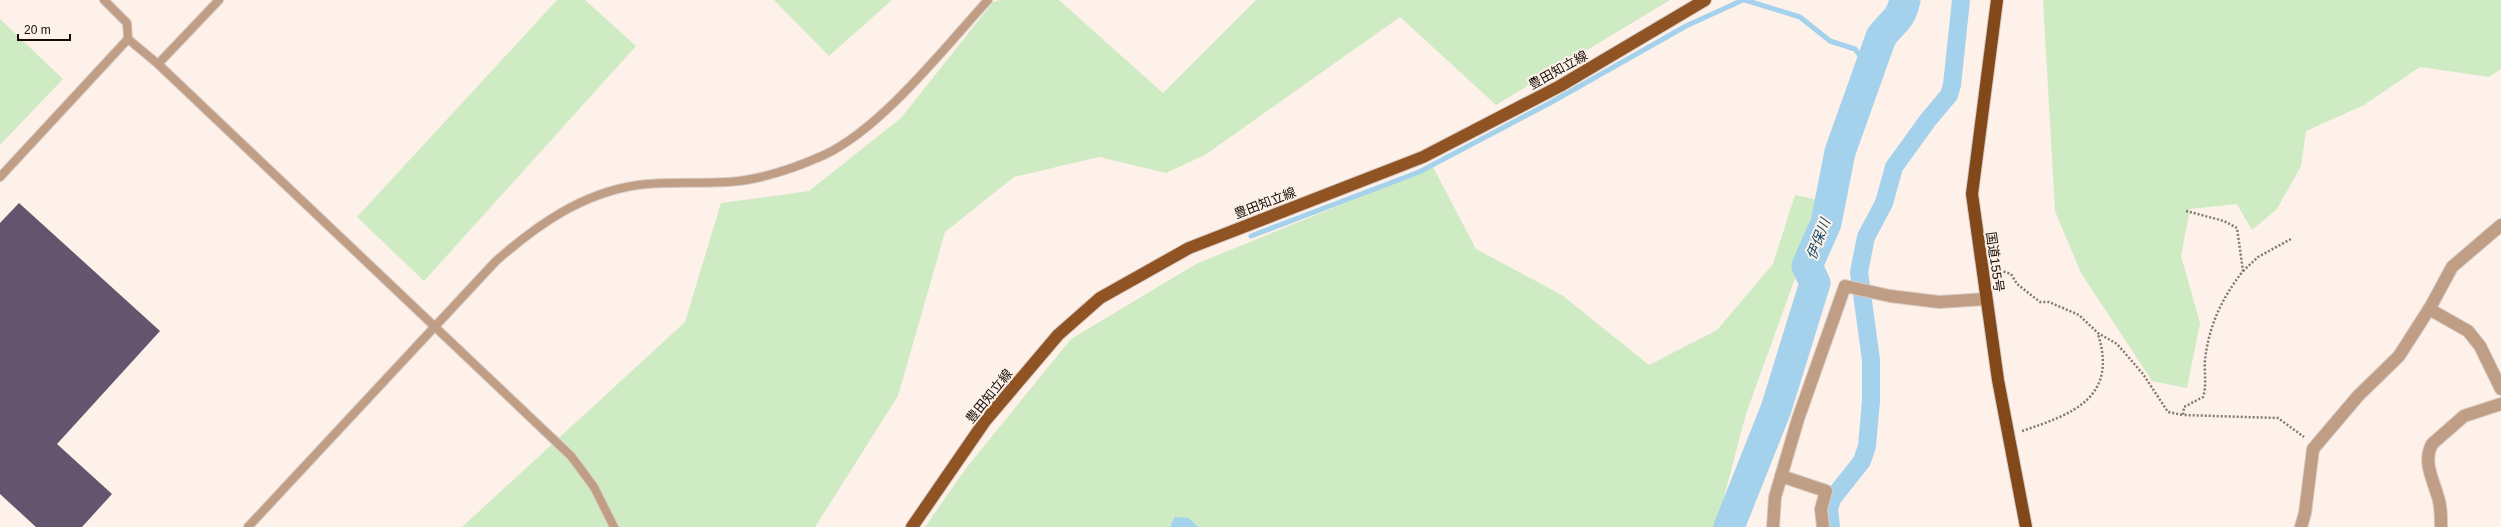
<svg xmlns="http://www.w3.org/2000/svg" width="2501" height="527" font-family="Arial,'Noto Sans JP',sans-serif">
  <style>
    .green { fill: #cfebc4 }
    .water { fill: #a4d1eb }
    .lines { fill: none; stroke-linecap: round; stroke-linejoin: round }
    .stream { stroke: #a4d1eb; stroke-width: 5 }
    .canal { stroke: #a4d1eb; stroke-width: 18 }
    .river { stroke: #a4d1eb; stroke-width: 31 }
    .building { fill: #62556d }
    .service-casing { stroke: #d8ccc5; stroke-width: 10 }
    .minor-casing { stroke: #d8ccc5; stroke-width: 14 }
    .primary-casing { stroke: #d8ccc5; stroke-width: 14 }
    .trunk-casing { stroke: #d8ccc5; stroke-width: 14 }
    .path { stroke: #837871; stroke-width: 2.5; stroke-dasharray: 2 2; stroke-linecap: butt }
    .service { stroke: #c09d85; stroke-width: 8 }
    .minor { stroke: #c09d85; stroke-width: 12 }
    .primary { stroke: #905324; stroke-width: 12 }
    .trunk { stroke: #82481a; stroke-width: 12 }
    .labels { text-anchor: middle; dominant-baseline: central; stroke-width: 4; stroke-linejoin: round; paint-order: stroke }
    .street-label { font-size: 13px; fill: #150c06; stroke: #fdf1e9 }
    .water-label { font-size: 14px; font-style: italic; fill: #154c66; stroke: #fdf1e9 }
  </style>
  <rect width="100%" height="100%" fill="#fdf1e9"/>
  <g class="green">
    <path d="M 557,0 L 585,0 L 636,46 L 424,281 L 357,217 Z"/>
    <path d="M 774,0 L 892,0 L 829,56 Z"/>
    <path d="M 1001,0 L 1059,0 L 1163,93 L 1256,0 L 1670,0 L 1496,105 L 1400,17 L 1205,155 L 1166,173 L 1099,157 L 1014,177 L 945,232 L 898,396 L 815,527 L 462,527 L 685,322 L 721,203 L 809,191 L 901,118 L 993,2 Z"/>
    <path d="M 2043,0 L 2501,0 L 2501,69 L 2489,77 L 2420,67 L 2364,105 L 2306,131 L 2301,166 L 2277,209 L 2252,230 L 2237,204 L 2190,209 L 2181,256 L 2200,323 L 2187,388 L 2152,381 L 2081,273 L 2055,211 Z"/>
    <path d="M 0,19 L 63,79 L 0,145 Z"/>
    <path d="M 1433,167 L 1476,249 L 1562,295 L 1649,365 L 1717,330 L 1773,264 L 1795,195 L 1819,200 L 1801,262 L 1746,414 L 1716,527 L 925,527 L 967,467 L 1071,339 L 1196,264 Z"/>
  </g>
  <path class="water" d="M 1175,517 L 1189,518 L 1198,527 L 1170,527 Z"/>
  <g class="lines">
    <g class="stream">
      <path d="M 1745,0 L 1800,17 L 1830,41 L 1855,49 L 1870,69"/>
      <path d="M 1251,236 L 1419,172 L 1550,103 L 1686,26 L 1743,0"/>
    </g>
    <path class="canal" d="M 1831,527 L 1829,509 L 1832,499 L 1862,461 L 1867,446 L 1871,401 L 1871,360 L 1859,272 L 1866,237 L 1884,203 L 1894,167 L 1928,120 L 1949,95 L 1952,85 L 1961,0"/>
    <path class="river" d="M 1729,527 L 1776,409 L 1815,283 L 1807,266 L 1826,223 L 1840,152 L 1881,37 C 1893,20 1900,22 1905,0"/>
  </g>
  <path class="building" d="M 19,203 L 160,331 L 57,444 L 112,494 L 82,527 L 36,527 L 0,494 L 0,223 Z"/>
  <g class="lines">
    <defs>
      <g id="service">
        <path d="M 104,0 L 127,23 L 128,39 L 158,64 L 571,456 L 594,487 L 614,527"/>
        <path d="M 158,64 L 219,0"/>
        <path d="M 0,177 L 128,39"/>
        <path d="M 248,527 L 496,261 C 537,225 582,193 638,185 C 668,181 698,184 728,182 C 760,180 795,168 824,155 C 882,128 945,47 988,0"/>
      </g>
      <g id="minor">
        <path d="M 2429,309 L 2468,331 L 2480,346 L 2501,389"/>
        <path d="M 1781,476 L 1826,491 L 1821,509 L 1823,527"/>
        <path d="M 2441,526 C 2441,515 2441,504 2437,494 C 2432,477 2423,461 2432,444 L 2464,416 L 2501,404"/>
        <path d="M 1773,527 L 1775,497 L 1798,419 L 1845,286 L 1890,296 L 1939,302 L 1986,299"/>
        <path d="M 2301,527 L 2305,513 L 2313,449 L 2358,396 L 2399,356 L 2431,306 L 2452,267 L 2501,225"/>
      </g>
      <path id="primary" d="M 912,527 L 985,421 L 1058,335 L 1100,298 L 1189,248 L 1423,157 L 1560,86 L 1705,0"/>
      <path id="trunk" d="M 1997,0 L 1972,194 L 1998,380 L 2026,527"/>
    </defs>
    <use href="#service" class="service-casing"/>
    <use href="#minor" class="minor-casing"/>
    <use href="#primary" class="primary-casing"/>
    <use href="#trunk" class="trunk-casing"/>
    <g class="path">
      <path d="M 2186,211 L 2224,221 L 2237,228 L 2243,271 C 2222,298 2209,325 2205,360 C 2204,372 2207,386 2203,397 L 2184,407 L 2183,415 L 2278,418 L 2304,437"/>
      <path d="M 1996,269 L 2011,274 L 2017,284 L 2040,302 L 2049,302 L 2079,315 L 2098,333 L 2117,344 L 2143,374 L 2168,412 L 2183,415"/>
      <path d="M 2243,271 L 2258,257 L 2291,239"/>
      <path d="M 2022,431 C 2073,414 2118,398 2098,334"/>
    </g>
    <use href="#service" class="service"/>
    <use href="#minor" class="minor"/>
    <use href="#primary" class="primary"/>
    <use href="#trunk" class="trunk"/>
  </g>
  <g class="labels">
    <g class="street-label">
      <text transform="translate(1558 70) rotate(-29)">豊田知立線</text>
      <text transform="translate(1265 203) rotate(-21)">豊田知立線</text>
      <text transform="translate(1995 262) rotate(82)">国道155号</text>
      <text transform="translate(989 396) rotate(-51)">豊田知立線</text>
    </g>
    <g class="water-label">
      <text transform="translate(1818 239) rotate(-69)">伊保川</text>
    </g>
  </g>
  <path d="M18 34v6h52v-6" fill="none" stroke="#150c06" stroke-width="2"/>
  <text x="24" y="34" font-size="12" fill="#150c06" stroke="#fdf1e9" stroke-width="3" paint-order="stroke">20 m</text>
</svg>
